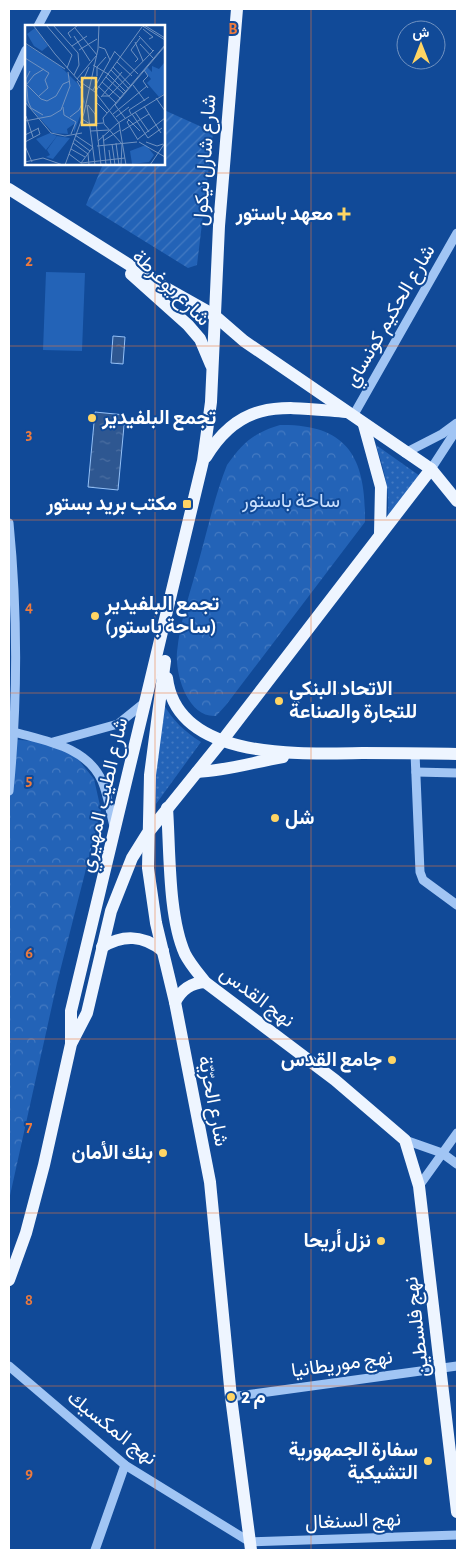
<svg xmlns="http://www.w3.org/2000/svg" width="466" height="1559" font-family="'Alegreya Sans',Vazirmatn,sans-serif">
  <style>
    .grass { fill: url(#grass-dots) }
    .park { fill: url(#park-crowns) }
    .garden { fill: url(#garden-furrows) }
    .pitch { fill: #2363b7 }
    .water { fill: url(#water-ripples); stroke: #93c0f7 }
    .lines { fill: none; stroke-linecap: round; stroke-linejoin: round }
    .minor { stroke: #a1c5f4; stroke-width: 9 }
    .major { stroke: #eef5ff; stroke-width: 12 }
    .grid { fill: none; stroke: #ed7a3d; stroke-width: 1; stroke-opacity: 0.55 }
    .poi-dot { fill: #ffd564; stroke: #114a98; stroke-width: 2 }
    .labels { text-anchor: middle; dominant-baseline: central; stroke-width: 4; stroke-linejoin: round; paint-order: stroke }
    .street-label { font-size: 20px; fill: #fff; stroke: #114a98 }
    .poi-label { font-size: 20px; font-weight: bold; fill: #fff; stroke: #114a98; text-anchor: end }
    .park-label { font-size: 20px; fill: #cae0fe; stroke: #114a98 }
    .inset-road { fill: none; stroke: #7092c1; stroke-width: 1 }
    .view { fill: #ffd564; fill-opacity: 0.15; stroke: #ffd564; stroke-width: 2.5 }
    .inset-edge { fill: none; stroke: #fff; stroke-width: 2.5 }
    .grid-label { font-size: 16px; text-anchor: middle; font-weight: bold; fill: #ed7a3d; stroke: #114a98; stroke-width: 4; stroke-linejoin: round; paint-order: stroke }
  </style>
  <defs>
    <pattern id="grass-dots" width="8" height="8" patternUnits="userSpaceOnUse" patternTransform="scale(1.25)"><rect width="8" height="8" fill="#2363b7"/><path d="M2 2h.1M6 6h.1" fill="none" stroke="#447ac2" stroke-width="1.8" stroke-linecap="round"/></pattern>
    <pattern id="park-crowns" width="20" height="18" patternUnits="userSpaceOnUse" patternTransform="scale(1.25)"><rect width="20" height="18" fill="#2363b7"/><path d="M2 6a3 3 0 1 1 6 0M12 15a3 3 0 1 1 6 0" fill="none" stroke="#447ac2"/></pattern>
    <pattern id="garden-furrows" width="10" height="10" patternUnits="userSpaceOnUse" patternTransform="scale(1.25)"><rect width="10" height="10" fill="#2363b7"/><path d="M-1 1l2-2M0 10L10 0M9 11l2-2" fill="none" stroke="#447ac2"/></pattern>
    <pattern id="water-ripples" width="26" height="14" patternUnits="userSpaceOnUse" patternTransform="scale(1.25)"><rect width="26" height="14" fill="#2e5791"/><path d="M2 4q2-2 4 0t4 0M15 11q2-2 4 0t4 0" fill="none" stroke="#4d70a2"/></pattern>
  </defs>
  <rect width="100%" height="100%" fill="#114a98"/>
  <g class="grass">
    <path d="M 376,445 L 420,476 L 387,518 C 391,492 384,471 376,445 Z"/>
    <path d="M 163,703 C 173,721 184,731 201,742 L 156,804 L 156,774 Z"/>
  </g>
  <g class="park">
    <path d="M 280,425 C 349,424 366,459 365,522 L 226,705 L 216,716 C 188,718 175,675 177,652 C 180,621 191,590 199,560 C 208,528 215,495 227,465 C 243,443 253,433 280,425 Z"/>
    <path d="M 9,739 L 56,743 L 73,753 L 94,779 L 101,810 L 57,983 L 9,1200 Z"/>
  </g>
  <path class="garden" d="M 164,110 L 213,132 L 197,265 L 188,268 L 86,205 L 103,164 L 164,164 Z"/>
  <path class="pitch" d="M 46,272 L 85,273 L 82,351 L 43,350 Z"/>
  <g class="water">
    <path d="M 113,336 L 125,337 L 123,364 L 111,363 Z"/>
    <path d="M 95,412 L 125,415 L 118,490 L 88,487 Z"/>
  </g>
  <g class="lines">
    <g class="minor">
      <path d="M 38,26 L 47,9"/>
      <path d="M 9,86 L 26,50"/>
      <path d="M 353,416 L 457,233"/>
      <path d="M 405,453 L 442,434 L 457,423"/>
      <path d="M 431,469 L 457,429"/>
      <path d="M 9,523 C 18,614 18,700 9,791"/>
      <path d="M 14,732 C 46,741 87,747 102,781 C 108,795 110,811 114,826"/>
      <path d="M 53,742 L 118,724 L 144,703"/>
      <path d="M 415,753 L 420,872 L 423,880 L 457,905"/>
      <path d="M 416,772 L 457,773"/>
      <path d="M 405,1140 L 442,1153 L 457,1164"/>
      <path d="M 419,1186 L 457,1133"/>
      <path d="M 9,1366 L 125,1465 L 250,1542 L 457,1535"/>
      <path d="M 231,1397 L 457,1366"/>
      <path d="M 95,1550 L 125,1465"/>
    </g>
    <g class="major">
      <path d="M 9,189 L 166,288 L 214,315 L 244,341 L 431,469 L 457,501"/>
      <path d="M 131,274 L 188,325 L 200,339 L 211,365"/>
      <path d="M 364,425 L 381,487 L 380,534"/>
      <path d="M 206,457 C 242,397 285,407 346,412"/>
      <path d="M 165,661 L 150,775 L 148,868 L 156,923 L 175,1002 L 210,1182 L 231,1397 L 251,1550"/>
      <path d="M 167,678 C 177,761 301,754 362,753 C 394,753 425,753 457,754"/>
      <path d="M 197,772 C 226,771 254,762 283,757"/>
      <path d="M 167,808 C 170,850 168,916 185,954 C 190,964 198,973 205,982 L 335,1080 L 405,1140 L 419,1186 L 457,1512"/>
      <path d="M 102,947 C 124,934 143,935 163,951"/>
      <path d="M 175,1002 C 182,989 191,983 205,982"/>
      <path d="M 72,1042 L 87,1013 L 111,911 L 132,858 L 147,834 L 222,741 L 431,469"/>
      <path d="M 9,1280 L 26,1233 L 44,1165 L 71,1044 L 71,1011 L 203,461 L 211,402 L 219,226 L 237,9"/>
    </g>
  </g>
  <path class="grid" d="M 155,9 L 155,26M 311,9 L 311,1550M 155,164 L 155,1550M 9,173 L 457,173M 9,346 L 457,346M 9,520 L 457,520M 9,693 L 457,693M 9,866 L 457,866M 9,1039 L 457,1039M 9,1213 L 457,1213M 9,1386 L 457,1386"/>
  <g class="poi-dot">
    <path d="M341.5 206.5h5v5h5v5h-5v5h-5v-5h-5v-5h5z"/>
    <circle cx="92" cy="418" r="5"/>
    <rect x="182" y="499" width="10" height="10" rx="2.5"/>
    <circle cx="95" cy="616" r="5"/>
    <circle cx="279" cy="701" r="5"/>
    <circle cx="275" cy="818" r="5"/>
    <circle cx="392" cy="1060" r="5"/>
    <circle cx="163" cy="1153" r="5"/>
    <circle cx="381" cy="1241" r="5"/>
    <circle cx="231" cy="1397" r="5"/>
    <circle cx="428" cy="1461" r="5"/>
  </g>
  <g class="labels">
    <g class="street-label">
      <text transform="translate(205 160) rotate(-86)">شارع شارل نيكول</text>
      <text transform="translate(171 288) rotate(44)">شارع يوغرطة</text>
      <text transform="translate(390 316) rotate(-60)">شارع الحكيم كونساي</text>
      <text transform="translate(104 795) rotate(-77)">شارع الطيب المهيري</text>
      <text transform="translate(257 997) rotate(37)">نهج القدس</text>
      <text transform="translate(213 1101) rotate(79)">شارع الحرّيّة</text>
      <text transform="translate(417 1327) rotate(-97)">نهج فلسطين</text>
      <text transform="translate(342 1364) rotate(-8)">نهج موريطانيا</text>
      <text transform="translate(112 1428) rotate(38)">نهج المكسيك</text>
      <text transform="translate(353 1521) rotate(-2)">نهج السنغال</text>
    </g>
    <g class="poi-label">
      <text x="333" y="214">معهد باستور</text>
      <text x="102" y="418" text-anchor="start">تجمع البلفيدير</text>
      <text x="177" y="504">مكتب بريد بستور</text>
      <text x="105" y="604" text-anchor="start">تجمع البلفيدير<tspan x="105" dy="23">(ساحة باستور)</tspan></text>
      <text x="289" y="689" text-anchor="start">الاتحاد البنكي<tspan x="289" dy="23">للتجارة والصناعة</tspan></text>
      <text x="285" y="818" text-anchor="start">شل</text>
      <text x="382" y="1060">جامع القدس</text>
      <text x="153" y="1153">بنك الأمان</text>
      <text x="371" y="1241">نزل أريحا</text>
      <text x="241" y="1397" text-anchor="start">2 م</text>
      <text x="418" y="1450">سفارة الجمهورية<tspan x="418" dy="23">التشيكية</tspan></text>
    </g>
    <g class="park-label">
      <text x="291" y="501">ساحة باستور</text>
    </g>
  </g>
  <g transform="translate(25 25)">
    <rect width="140" height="140" fill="#114a98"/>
    <path d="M 25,108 L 32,111 L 21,125 L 11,114 Z" fill="#2363b7"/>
    <path d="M 139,38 L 140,68 L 134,72 L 122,58 L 126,54 L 119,45 L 122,42 L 127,47 L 127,41 L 134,44 Z" fill="#2363b7"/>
    <path d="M 0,19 L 34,40 L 54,60 L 60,77 L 49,108 L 49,99 L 42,104 L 43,109 L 28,108 L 0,77 ZM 32,111 L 45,113 L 28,134 L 21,132 L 25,130 L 22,125 Z" fill="#2363b7"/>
    <path d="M 10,3 L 23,21 L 17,26 L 9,21 L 2,9 ZM 121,120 L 129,130 L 124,137 L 107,139 L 105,126 Z" fill="#2363b7"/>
    <path class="inset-road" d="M 8,0 L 30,29 L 54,56 L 70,67 L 94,98 L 101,140M 21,0 L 47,30 L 42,43M 28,0 L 53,28 L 54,40 L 49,50M 116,0 L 140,15M 119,0 L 140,13M 50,3 L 72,30M 118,4 L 128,12 L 124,14M 49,11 L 65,36M 114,11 L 128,26M 46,13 L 43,8 L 53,0M 110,17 L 118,36M 0,18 L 40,44M 115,19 L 128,33M 47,21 L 62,11M 74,22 L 80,24 L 85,35M 54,25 L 72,14M 90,27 L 113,49M 0,33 L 24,48 L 20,55 L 23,63 L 14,71M 92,37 L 107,51M 110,37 L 113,34 L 106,25 L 115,13M 68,40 L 83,49 L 101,67M 88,42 L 106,61M 86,45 L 104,64M 119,45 L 123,51 L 118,56 L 123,63M 5,46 L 1,54 L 3,76 L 6,83 L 18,90M 72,51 L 72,42 L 81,32M 81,52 L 99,69M 52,54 L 71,31M 77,57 L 95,73M 57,58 L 64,42M 2,59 L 9,50 L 19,44M 2,60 L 16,74 L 22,76 L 31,71 L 38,59 L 45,56M 108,60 L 120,76M 73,61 L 91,78M 68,65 L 90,26M 70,67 L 117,2M 77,71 L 84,71 L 129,25M 76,72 L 97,47M 131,73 L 140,86M 70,76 L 82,88M 0,77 L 26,108 L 40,111 L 57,108M 62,80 L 70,140M 63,80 L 70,89 L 76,140M 119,81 L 136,108M 38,82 L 39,90 L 51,97 L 46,109M 110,87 L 124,107M 88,89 L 122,61M 106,89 L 104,85 L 124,72M 107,89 L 123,113 L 137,103M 1,91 L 8,112M 45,92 L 54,85 L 58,77 L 57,65 L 52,56M 91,92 L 104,82M 100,93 L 90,80 L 140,21M 57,94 L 65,99 L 78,98M 103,94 L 115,106M 104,95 L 102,97 L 113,115M 0,96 L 26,91 L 36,85 L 45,61 L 43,47M 93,98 L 140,69M 66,106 L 84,105M 97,106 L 124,89M 0,110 L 14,103M 50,110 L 68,122M 78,110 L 81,140M 49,114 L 65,126M 113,114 L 140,93M 73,116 L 93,98M 78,116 L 95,105M 0,117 L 15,109 L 13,103M 114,117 L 140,132M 121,117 L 132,121 L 138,119M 48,118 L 63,129 L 64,140M 91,118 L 94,140M 87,119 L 90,140M 0,121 L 7,137M 72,121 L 112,117M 46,124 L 60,132M 84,125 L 86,140M 44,129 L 56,138 L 100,133M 0,137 L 18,133 L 38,140M 56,138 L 68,122M 40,140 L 59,88 L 73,24 L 74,0M 96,140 L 97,119 L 79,99 L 78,93 L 140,20M 125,140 L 140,118"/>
    <path class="view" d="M 57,53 L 71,53 L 71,100 L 57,100 Z"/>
    <rect width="140" height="140" class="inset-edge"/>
  </g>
  <g class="grid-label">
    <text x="233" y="34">B</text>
    <text x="29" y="266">2</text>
    <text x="29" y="439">3</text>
    <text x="29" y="612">4</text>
    <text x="29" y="785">5</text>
    <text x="29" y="958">6</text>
    <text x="29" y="1132">7</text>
    <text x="29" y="1305">8</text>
    <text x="29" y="1478">9</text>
  </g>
  <rect width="466" height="1559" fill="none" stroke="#ffffff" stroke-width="20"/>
  <g transform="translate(421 45)"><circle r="24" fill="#114a98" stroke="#7092c1"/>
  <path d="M0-4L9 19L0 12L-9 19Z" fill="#ffd564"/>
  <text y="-8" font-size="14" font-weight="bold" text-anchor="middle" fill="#ffffff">ش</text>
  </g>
</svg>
